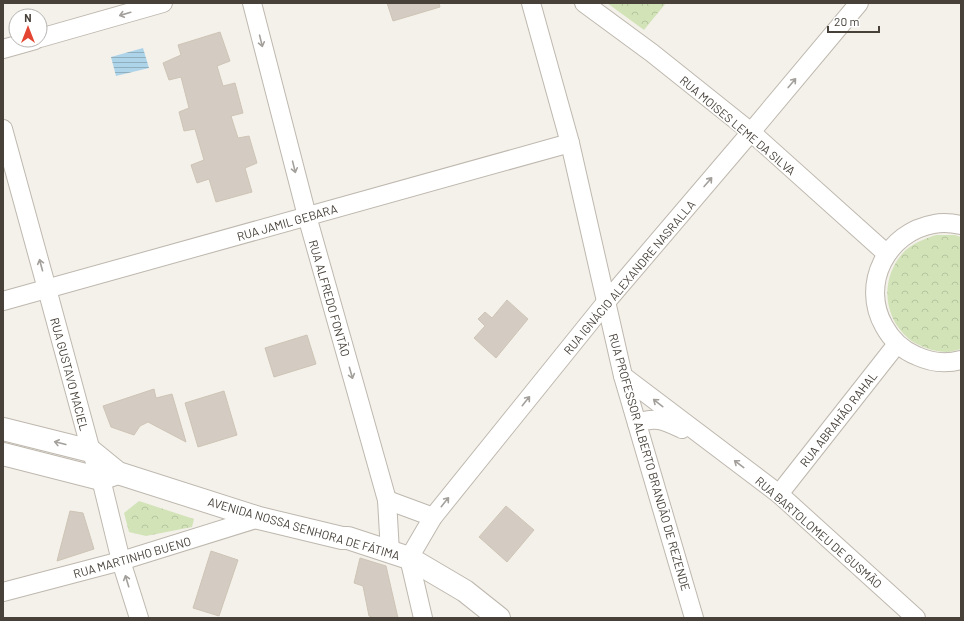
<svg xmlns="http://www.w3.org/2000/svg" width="964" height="621" font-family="Barlow,sans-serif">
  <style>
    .forest { fill: url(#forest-crowns) }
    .water { fill: url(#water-rules) }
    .building { fill: #d4ccc2; stroke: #cec4b5 }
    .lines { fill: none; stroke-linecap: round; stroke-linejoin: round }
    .minor-casing { stroke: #beb8ae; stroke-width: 20 }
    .tertiary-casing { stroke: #beb8ae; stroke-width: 24 }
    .minor { stroke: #fff; stroke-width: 18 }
    .tertiary { stroke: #fff; stroke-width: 22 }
    .oneway { stroke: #a3a09c }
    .labels { text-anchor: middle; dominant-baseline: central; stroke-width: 3.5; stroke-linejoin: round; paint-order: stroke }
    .street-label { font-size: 12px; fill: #47413a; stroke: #fff }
  </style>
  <defs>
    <pattern id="forest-crowns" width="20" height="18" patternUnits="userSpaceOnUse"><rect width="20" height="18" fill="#d2e3b8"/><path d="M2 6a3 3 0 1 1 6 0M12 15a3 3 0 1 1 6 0" fill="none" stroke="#b6c49f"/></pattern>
    <pattern id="water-rules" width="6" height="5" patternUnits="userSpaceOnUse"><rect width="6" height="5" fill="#aed4e9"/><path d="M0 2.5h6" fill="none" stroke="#8faebe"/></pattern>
  </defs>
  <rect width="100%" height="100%" fill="#f4f1eb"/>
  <g class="forest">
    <path d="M 607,3 L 666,3 L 644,30 Z"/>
    <path d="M 936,235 L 955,235 L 961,237 L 961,349 C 956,350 951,352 946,352 C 937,352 927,349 919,345 C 916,343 912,342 909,339 C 883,317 880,280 902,254 C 910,244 924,239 936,235 Z"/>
    <path d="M 139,501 L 194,519 L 192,527 L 146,536 L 129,532 L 124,513 Z"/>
  </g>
  <path class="water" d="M 143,48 L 149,68 L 116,76 L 111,57 Z"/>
  <g class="building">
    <path d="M 387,3 L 439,3 L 440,7 L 393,21 Z"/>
    <path d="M 220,32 L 230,61 L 217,66 L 223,86 L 235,83 L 243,113 L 231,116 L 238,138 L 249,136 L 257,163 L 245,168 L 252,192 L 216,202 L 209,179 L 197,183 L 191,165 L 204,160 L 195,129 L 184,131 L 179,112 L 189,108 L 181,77 L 169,80 L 163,63 L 181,55 L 178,45 Z"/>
    <path d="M 507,300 L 528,319 L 496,358 L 474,338 L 485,326 L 478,319 L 485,312 L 492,318 Z"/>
    <path d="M 307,335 L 316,364 L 274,377 L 265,348 Z"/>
    <path d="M 154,389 L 156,398 L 172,394 L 186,442 L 148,422 L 140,426 L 134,435 L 111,427 L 103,406 Z"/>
    <path d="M 224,391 L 237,435 L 198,447 L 185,403 Z"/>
    <path d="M 506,506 L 534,530 L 507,562 L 479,537 Z"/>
    <path d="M 70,511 L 83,513 L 94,549 L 57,561 Z"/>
    <path d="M 211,551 L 238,560 L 219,616 L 193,608 Z"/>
    <path d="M 360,558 L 386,566 L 398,618 L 375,618 L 369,616 L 363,586 L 354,583 Z"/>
  </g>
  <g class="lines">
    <defs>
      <g id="minor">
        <path d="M 252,3 L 307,216 L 387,500 L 390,552"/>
        <path d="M 531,3 L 570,143 L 623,376 L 694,618"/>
        <path d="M 584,3 L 652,53 L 751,132 L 887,254"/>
        <path d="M 40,38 L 163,3"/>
        <path d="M 3,49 L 35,40"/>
        <path d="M 3,129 L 47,289 L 91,451 L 101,479 L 121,561 L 139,618"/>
        <path d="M 961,225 C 952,223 943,222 934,224 C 887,232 860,284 884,326 C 891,339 902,350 917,356 C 930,362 946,364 961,360"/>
        <path d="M 3,301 L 570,143"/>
        <path d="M 623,376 L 779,494 L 916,618"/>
        <path d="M 637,423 C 656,416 665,421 682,429"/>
        <path d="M 779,494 L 897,344"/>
        <path d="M 387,500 L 433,517"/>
        <path d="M 3,592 L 121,561 L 259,518"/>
        <path d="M 423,618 L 409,558 L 433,517 L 607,301 L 751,132 L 859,3"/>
      </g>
      <g id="tertiary">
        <path d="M 3,429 L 91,451 L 118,473 L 259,518 L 342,538 L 348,538 L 409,558 L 465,591 L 499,618"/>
        <path d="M 3,454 L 101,479 L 118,473"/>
      </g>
    </defs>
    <use href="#minor" class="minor-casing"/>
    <use href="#tertiary" class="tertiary-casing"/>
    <use href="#minor" class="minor"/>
    <use href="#tertiary" class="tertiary"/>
  </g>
  <defs><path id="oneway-shaft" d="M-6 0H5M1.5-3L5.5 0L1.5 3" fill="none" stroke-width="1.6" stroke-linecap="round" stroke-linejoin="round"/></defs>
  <g class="oneway">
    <use href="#oneway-shaft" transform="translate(125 14) rotate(164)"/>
    <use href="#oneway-shaft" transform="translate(261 41) rotate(76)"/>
    <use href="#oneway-shaft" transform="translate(792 83) rotate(-50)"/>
    <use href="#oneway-shaft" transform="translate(294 167) rotate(76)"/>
    <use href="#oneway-shaft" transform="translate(708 182) rotate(-49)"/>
    <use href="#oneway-shaft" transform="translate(41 265) rotate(-105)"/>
    <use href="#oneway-shaft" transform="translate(351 373) rotate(74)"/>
    <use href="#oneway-shaft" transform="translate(526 401) rotate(-51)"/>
    <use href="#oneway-shaft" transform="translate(658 403) rotate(-142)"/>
    <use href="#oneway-shaft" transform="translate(60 443) rotate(-166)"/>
    <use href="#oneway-shaft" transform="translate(739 464) rotate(-143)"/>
    <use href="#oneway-shaft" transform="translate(445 502) rotate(-51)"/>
    <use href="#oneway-shaft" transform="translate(127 581) rotate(-107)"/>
  </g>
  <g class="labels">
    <g class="street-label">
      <text transform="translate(738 125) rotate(40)">RUA MOISES LEME DA SILVA</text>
      <text transform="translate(287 222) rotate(-16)">RUA JAMIL GEBARA</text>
      <text transform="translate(629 277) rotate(-50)">RUA IGNÁCIO ALEXANDRE NASRALLA</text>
      <text transform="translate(330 298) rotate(74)">RUA ALFREDO FONTÃO</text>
      <text transform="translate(70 374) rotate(75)">RUA GUSTAVO MACIEL</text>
      <text transform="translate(838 419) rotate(-52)">RUA ABRAHÃO RAHAL</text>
      <text transform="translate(650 462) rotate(74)">RUA PROFESSOR ALBERTO BRANDÃO DE REZENDE</text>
      <text transform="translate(304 528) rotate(16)">AVENIDA NOSSA SENHORA DE FÁTIMA</text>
      <text transform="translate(819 532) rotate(41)">RUA BARTOLOMEU DE GUSMÃO</text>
      <text transform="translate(132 557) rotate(-16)">RUA MARTINHO BUENO</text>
    </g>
  </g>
  <rect width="964" height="621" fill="none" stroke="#47413a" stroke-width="8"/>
  <g transform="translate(28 28)"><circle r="19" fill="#ffffff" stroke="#b5b3b0"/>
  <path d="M0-3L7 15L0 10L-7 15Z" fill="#e44532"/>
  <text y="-6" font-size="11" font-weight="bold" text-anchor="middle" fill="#47413a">N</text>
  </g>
  <path d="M828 26v6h51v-6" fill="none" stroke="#47413a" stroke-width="2"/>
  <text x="834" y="26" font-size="12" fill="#47413a" stroke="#ffffff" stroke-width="3" paint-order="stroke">20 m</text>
</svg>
